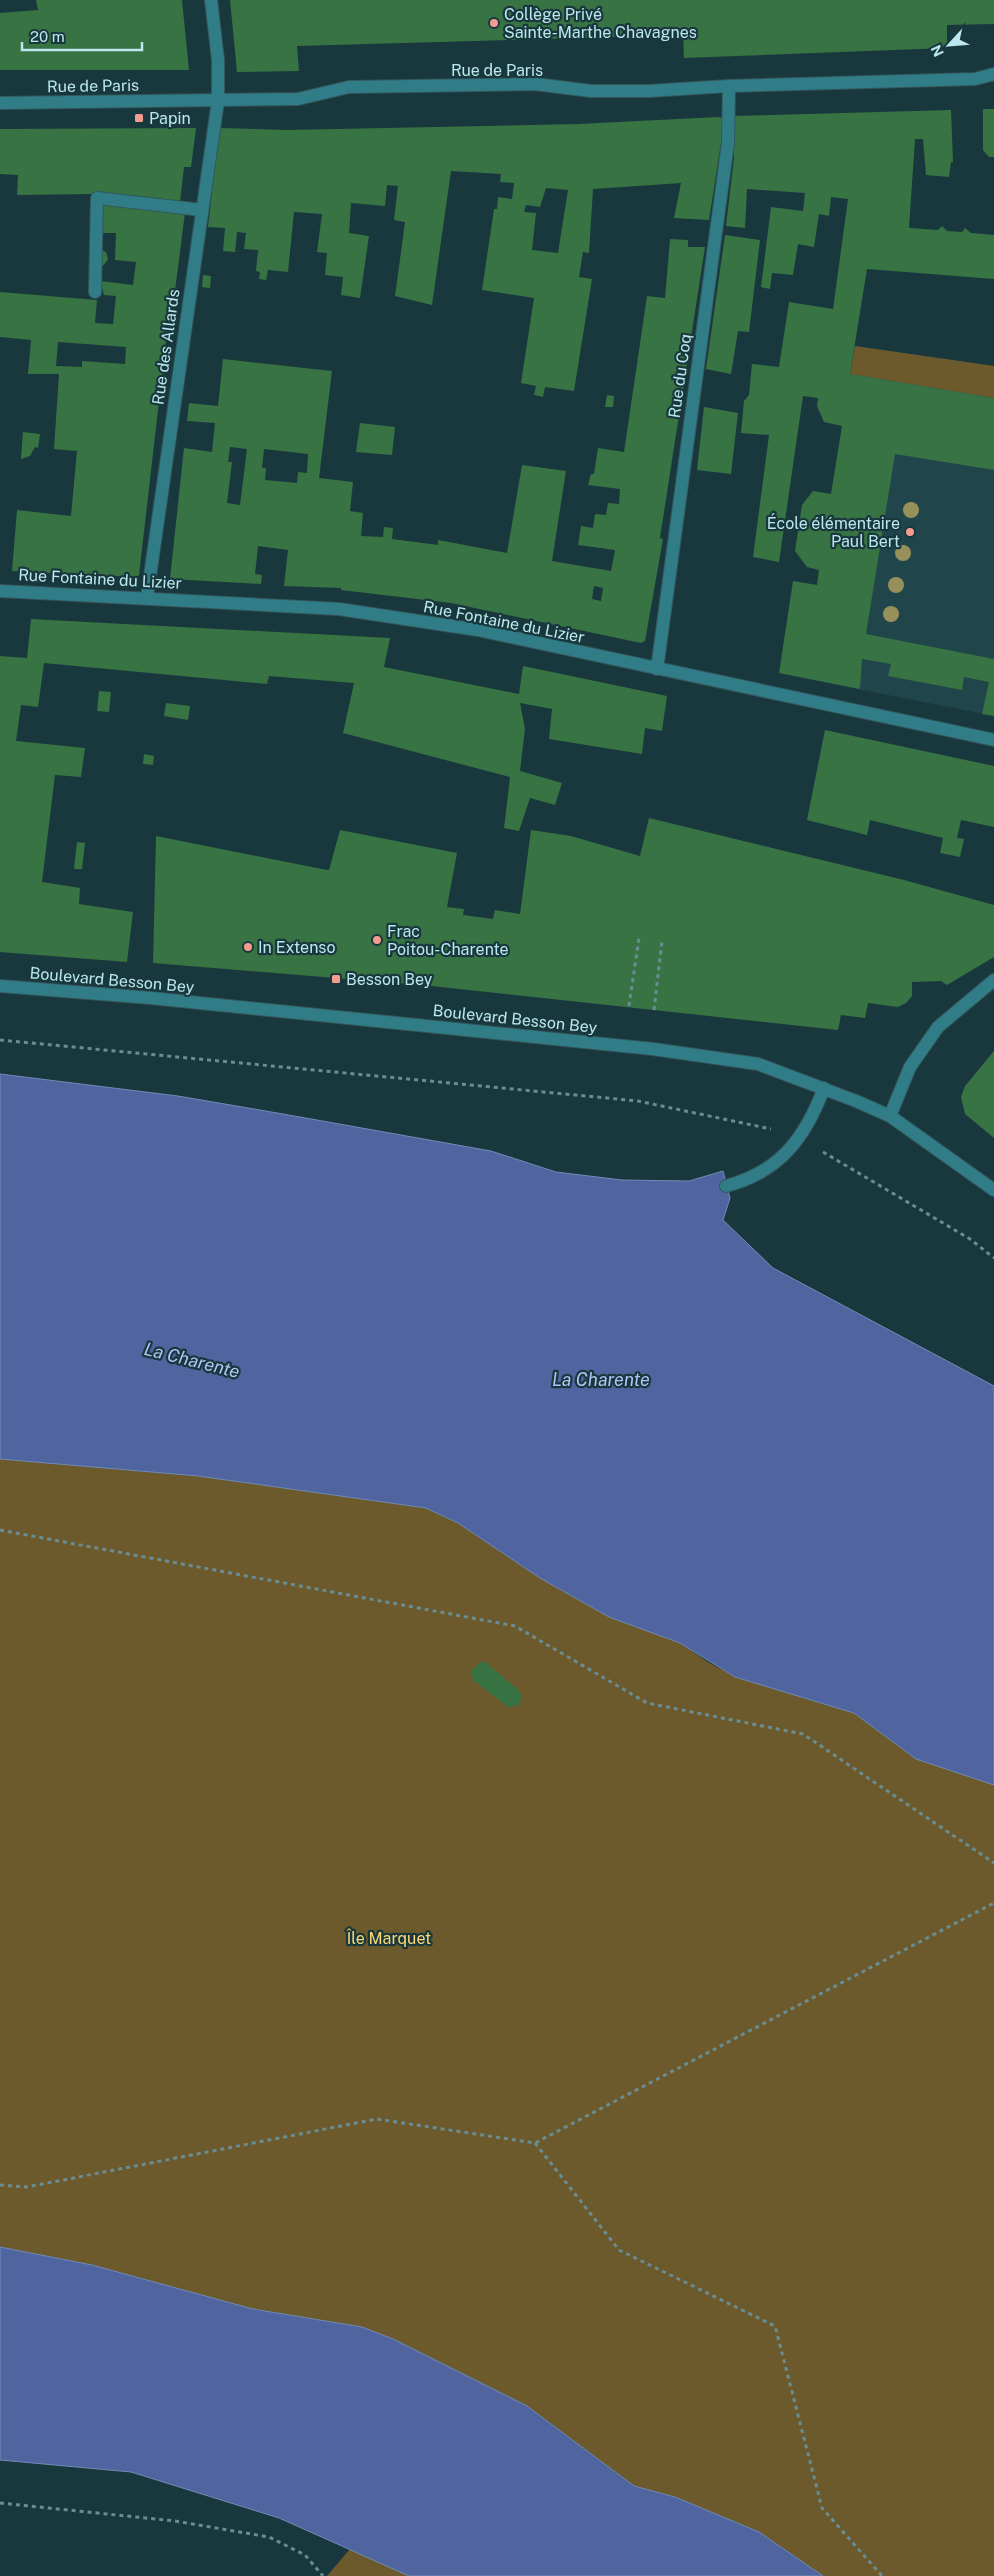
<svg xmlns="http://www.w3.org/2000/svg" width="994" height="2576" font-family="'Public Sans',sans-serif">
  <style>
    .built { fill: #20454a }
    .green { fill: #6c5a2c }
    .water { fill: #50649f; stroke: #708cb7 }
    .building { fill: #387343; fill-rule: evenodd }
    .lines { fill: none; stroke-linecap: round; stroke-linejoin: round }
    .service-casing { stroke: #34575d; stroke-width: 14 }
    .minor-casing { stroke: #34575d; stroke-width: 14 }
    .tertiary-casing { stroke: #34575d; stroke-width: 14 }
    .secondary-casing { stroke: #34575d; stroke-width: 14 }
    .path { stroke: #688d93; stroke-width: 3; stroke-dasharray: 4 4; stroke-linecap: butt }
    .service { stroke: #307d88; stroke-width: 12 }
    .minor { stroke: #307d88; stroke-width: 12 }
    .tertiary { stroke: #307d88; stroke-width: 12 }
    .secondary { stroke: #307d88; stroke-width: 12 }
    .tree { fill: #98905b }
    .poi-dot { fill: #f59c90; stroke: #19383d; stroke-width: 2 }
    .labels { text-anchor: middle; dominant-baseline: central; stroke-width: 4.5; stroke-linejoin: round; paint-order: stroke }
    .poi-label { font-size: 16px; fill: #bbe8ef; stroke: #19383d; text-anchor: start }
    .street-label { font-size: 16px; fill: #bbe8ef; stroke: #19383d }
    .park-label { font-size: 16px; fill: #ffd874; stroke: #19383d }
    .water-label { font-size: 18px; font-style: italic; fill: #b0c4f8; stroke: #19383d }
  </style>
  <rect width="100%" height="100%" fill="#19383d"/>
  <path class="built" d="M 855,346 L 994,366 L 994,716 L 802,678 Z"/>
  <g class="green">
    <path d="M 855,346 L 994,366 L 994,398 L 850,374 Z"/>
    <path d="M 0,1459 L 198,1476 L 426,1508 L 458,1523 L 540,1578 L 609,1617 L 680,1643 L 708,1662 L 735,1677 L 854,1713 L 916,1759 L 994,1785 L 994,2576 L 823,2576 L 759,2532 L 675,2497 L 634,2486 L 527,2406 L 393,2339 L 362,2327 L 253,2309 L 92,2265 L 0,2247 Z"/>
    <path d="M 350,2549 L 409,2576 L 327,2576 Z"/>
  </g>
  <g class="water">
    <path d="M 0,1074 L 178,1096 L 283,1114 L 491,1151 L 556,1172 L 622,1180 L 689,1181 L 723,1171 L 730,1198 L 723,1220 L 773,1268 L 994,1386 L 994,1785 L 916,1759 L 854,1713 L 735,1677 L 680,1643 L 609,1617 L 540,1578 L 458,1523 L 426,1508 L 198,1476 L 0,1459 Z"/>
    <path d="M 0,2247 L 92,2265 L 253,2309 L 362,2327 L 393,2339 L 527,2406 L 634,2486 L 675,2497 L 759,2532 L 823,2576 L 409,2576 L 279,2518 L 131,2472 L 0,2460 Z"/>
  </g>
  <g class="building">
    <path d="M 36,0 L 182,0 L 189,70 L 0,70 L 0,13 L 38,10 Z"/>
    <path d="M 230,0 L 994,0 L 994,24 L 947,25 L 947,48 L 684,58 L 683,35 L 297,46 L 299,71 L 237,72 Z"/>
    <path d="M 983,109 L 994,109 L 994,157 L 989,157 L 983,150 Z"/>
    <path d="M 951,110 L 953,162 L 951,162 L 949,177 L 926,175 L 923,139 L 915,139 L 909,228 L 938,230 L 942,226 L 947,231 L 962,232 L 965,228 L 971,233 L 994,235 L 994,279 L 867,269 L 850,374 L 994,398 L 994,470 L 895,454 L 866,634 L 994,659 L 994,716 L 982,714 L 989,682 L 964,677 L 962,690 L 888,676 L 891,664 L 862,659 L 860,689 L 779,673 L 793,581 L 817,585 L 819,570 L 807,567 L 795,551 L 802,505 L 813,491 L 831,494 L 842,426 L 824,422 L 817,406 L 818,398 L 803,396 L 779,562 L 753,557 L 769,435 L 741,433 L 744,401 L 749,395 L 752,364 L 779,367 L 789,302 L 833,309 L 848,199 L 831,197 L 829,216 L 819,214 L 814,247 L 798,244 L 793,275 L 772,273 L 770,289 L 761,287 L 771,207 L 803,211 L 805,193 L 747,189 L 745,228 L 726,226 L 734,158 L 733,116 Z"/>
    <path d="M 718,117 L 723,118 L 723,143 L 721,143 L 709,220 L 674,218 L 681,183 L 593,189 L 589,253 L 583,252 L 579,277 L 592,279 L 574,391 L 545,387 L 543,397 L 534,395 L 536,386 L 521,383 L 534,298 L 482,290 L 494,209 L 497,209 L 498,197 L 512,199 L 514,183 L 500,182 L 501,174 L 451,171 L 432,305 L 395,296 L 405,222 L 394,220 L 398,186 L 387,185 L 385,206 L 351,203 L 349,233 L 369,236 L 360,298 L 341,295 L 343,277 L 325,275 L 327,253 L 317,252 L 322,214 L 294,212 L 288,272 L 268,270 L 266,280 L 259,279 L 260,272 L 256,271 L 258,250 L 244,249 L 246,233 L 237,232 L 235,252 L 223,251 L 225,228 L 208,227 L 219,128 L 286,130 L 578,124 ZM 546,188 L 568,190 L 558,253 L 532,250 L 536,213 L 524,212 L 526,205 L 540,207 Z"/>
    <path d="M 196,128 L 191,167 L 184,167 L 180,202 L 91,194 L 17,195 L 18,175 L 0,174 L 0,129 Z"/>
    <path d="M 103,204 L 185,213 L 173,306 L 170,306 L 139,575 L 136,577 L 12,571 L 17,510 L 71,516 L 77,451 L 54,449 L 59,374 L 28,374 L 31,340 L 0,337 L 0,292 L 97,300 L 95,323 L 113,324 L 116,296 L 104,295 L 100,281 L 133,285 L 136,262 L 115,260 L 116,233 L 100,233 ZM 58,342 L 126,347 L 125,364 L 82,361 L 82,367 L 56,366 Z"/>
    <path d="M 725,235 L 760,240 L 749,332 L 738,331 L 731,374 L 706,369 Z"/>
    <path d="M 670,239 L 688,240 L 688,247 L 705,247 L 660,538 L 663,539 L 645,641 L 641,643 L 451,603 L 341,590 L 341,588 L 284,586 L 288,550 L 258,546 L 255,574 L 262,575 L 261,584 L 170,579 L 184,448 L 212,452 L 215,423 L 187,421 L 189,403 L 218,406 L 223,359 L 332,371 L 319,478 L 353,482 L 350,511 L 363,513 L 361,536 L 383,537 L 384,527 L 393,528 L 392,539 L 438,545 L 438,540 L 507,553 L 522,465 L 566,471 L 552,561 L 611,571 L 615,550 L 578,545 L 581,526 L 593,528 L 595,514 L 606,515 L 608,503 L 619,504 L 620,489 L 588,485 L 591,474 L 594,474 L 598,448 L 624,452 L 647,296 L 665,298 ZM 230,447 L 247,449 L 240,505 L 227,503 L 232,462 L 228,462 ZM 264,449 L 308,454 L 307,473 L 298,472 L 297,483 L 265,480 L 266,468 L 262,468 ZM 594,586 L 603,588 L 601,601 L 592,599 Z"/>
    <path d="M 101,250 L 106,252 L 108,259 L 104,265 L 100,266 Z"/>
    <path d="M 203,275 L 211,276 L 210,288 L 202,287 Z"/>
    <path d="M 607,395 L 614,396 L 613,407 L 605,407 Z"/>
    <path d="M 704,407 L 738,413 L 731,474 L 697,470 Z"/>
    <path d="M 360,423 L 395,427 L 392,455 L 356,452 Z"/>
    <path d="M 23,432 L 40,434 L 38,448 L 35,447 L 30,456 L 21,459 Z"/>
    <path d="M 31,619 L 390,638 L 384,667 L 519,694 L 523,666 L 667,696 L 662,731 L 645,728 L 642,754 L 549,739 L 552,709 L 520,703 L 525,729 L 520,771 L 562,783 L 555,805 L 530,798 L 519,831 L 504,828 L 510,777 L 343,733 L 354,683 L 269,676 L 267,684 L 44,663 L 38,707 L 21,705 L 16,741 L 85,748 L 81,777 L 55,775 L 42,882 L 80,888 L 79,904 L 133,912 L 127,962 L 0,952 L 0,656 L 27,658 Z"/>
    <path d="M 99,691 L 111,692 L 109,712 L 97,711 Z"/>
    <path d="M 166,703 L 190,706 L 188,720 L 164,716 Z"/>
    <path d="M 825,730 L 994,766 L 994,827 L 961,820 L 957,838 L 964,839 L 960,857 L 940,853 L 943,838 L 870,820 L 867,835 L 807,820 Z"/>
    <path d="M 144,754 L 154,756 L 153,765 L 143,764 Z"/>
    <path d="M 649,818 L 904,880 L 994,905 L 994,957 L 947,985 L 941,981 L 912,982 L 912,996 L 906,1003 L 898,1007 L 868,1003 L 865,1018 L 841,1015 L 838,1030 L 432,986 L 153,963 L 156,836 L 327,870 L 329,870 L 340,830 L 457,853 L 447,907 L 464,909 L 463,915 L 493,919 L 495,910 L 520,914 L 531,830 L 571,836 L 640,856 Z"/>
    <path d="M 77,842 L 85,843 L 82,869 L 74,869 Z"/>
    <path d="M 994,1051 L 994,1138 L 965,1114 L 961,1097 L 965,1086 Z"/>
    <path d="M 480,1662 L 485,1662 L 517,1689 L 522,1695 L 519,1705 L 508,1707 L 473,1680 L 471,1671 Z"/>
  </g>
  <g class="lines">
    <defs>
      <g id="service">
        <path d="M 95,292 L 97,198 L 202,210"/>
        <path d="M 147,597 L 218,101"/>
        <path d="M 657,669 L 728,143 L 729,86"/>
        <path d="M 726,1186 C 780,1172 805,1138 824,1088"/>
      </g>
      <g id="minor">
        <path d="M 211,0 L 218,60 L 218,101"/>
        <path d="M 0,591 L 339,609 L 478,630 L 994,740"/>
        <path d="M 890,1116 L 910,1067 L 938,1027 L 994,980"/>
      </g>
      <path id="tertiary" d="M 0,103 L 298,99 L 349,87 L 535,84 L 591,91 L 649,91 L 729,86 L 975,79 L 994,74"/>
      <path id="secondary" d="M 0,986 L 151,998 L 653,1049 L 758,1064 L 856,1101 L 890,1116 L 994,1190"/>
    </defs>
    <use href="#service" class="service-casing"/>
    <use href="#minor" class="minor-casing"/>
    <use href="#tertiary" class="tertiary-casing"/>
    <use href="#secondary" class="secondary-casing"/>
    <g class="path">
      <path d="M 629,1006 L 639,938"/>
      <path d="M 654,1010 L 662,941"/>
      <path d="M 0,1040 L 638,1101 L 771,1129"/>
      <path d="M 823,1152 L 970,1239 L 994,1258"/>
      <path d="M 0,1530 L 515,1626 L 647,1703 L 803,1734 L 994,1863"/>
      <path d="M 535,2143 L 619,2250 L 775,2326 L 822,2508 L 882,2576"/>
      <path d="M 0,2185 L 27,2187 L 377,2119 L 535,2143 L 994,1903"/>
      <path d="M 0,2503 L 175,2521 L 269,2537 L 305,2555 L 323,2576"/>
    </g>
    <use href="#service" class="service"/>
    <use href="#minor" class="minor"/>
    <use href="#tertiary" class="tertiary"/>
    <use href="#secondary" class="secondary"/>
  </g>
  <g class="tree">
    <circle cx="911" cy="510" r="8"/>
    <circle cx="903" cy="553" r="8"/>
    <circle cx="896" cy="585" r="8"/>
    <circle cx="891" cy="614" r="8"/>
  </g>
  <g class="poi-dot">
    <circle cx="494" cy="23" r="5"/>
    <rect x="134" y="113" width="10" height="10" rx="2.5"/>
    <circle cx="910" cy="532" r="5"/>
    <circle cx="377" cy="940" r="5"/>
    <circle cx="248" cy="947" r="5"/>
    <rect x="331" y="974" width="10" height="10" rx="2.5"/>
  </g>
  <g class="labels">
    <g class="poi-label">
      <text x="504" y="14">Collège Privé<tspan x="504" dy="18">Sainte-Marthe Chavagnes</tspan></text>
      <text x="149" y="118">Papin</text>
      <text x="900" y="523" text-anchor="end">École élémentaire<tspan x="900" dy="18">Paul Bert</tspan></text>
      <text x="387" y="931">Frac<tspan x="387" dy="18">Poitou-Charente</tspan></text>
      <text x="258" y="947">In Extenso</text>
      <text x="346" y="979">Besson Bey</text>
    </g>
    <g class="street-label">
      <text x="497" y="70">Rue de Paris</text>
      <text transform="translate(93 86) rotate(-1)">Rue de Paris</text>
      <text transform="translate(166 347) rotate(-82)">Rue des Allards</text>
      <text transform="translate(680 376) rotate(-82)">Rue du Coq</text>
      <text transform="translate(100 579) rotate(3)">Rue Fontaine du Lizier</text>
      <text transform="translate(504 622) rotate(11)">Rue Fontaine du Lizier</text>
      <text transform="translate(112 980) rotate(5)">Boulevard Besson Bey</text>
      <text transform="translate(515 1019) rotate(6)">Boulevard Besson Bey</text>
    </g>
    <g class="park-label">
      <text x="389" y="1938">Île Marquet</text>
    </g>
    <g class="water-label">
      <text transform="translate(192 1360) rotate(14)">La Charente</text>
      <text x="601" y="1379">La Charente</text>
    </g>
  </g>
  <g transform="translate(949 45) rotate(244)" stroke="#19383d" stroke-width="4" paint-order="stroke">
  <path d="M0-4L9 19L0 12L-9 19Z" fill="#bbe8ef"/>
  <text y="-8" font-size="14" font-weight="bold" text-anchor="middle" fill="#bbe8ef">N</text>
  </g>
  <path d="M22 42v8h120v-8" fill="none" stroke="#bbe8ef" stroke-width="2.5"/>
  <text x="30" y="42" font-size="15" fill="#bbe8ef" stroke="#19383d" stroke-width="4" paint-order="stroke">20 m</text>
</svg>
